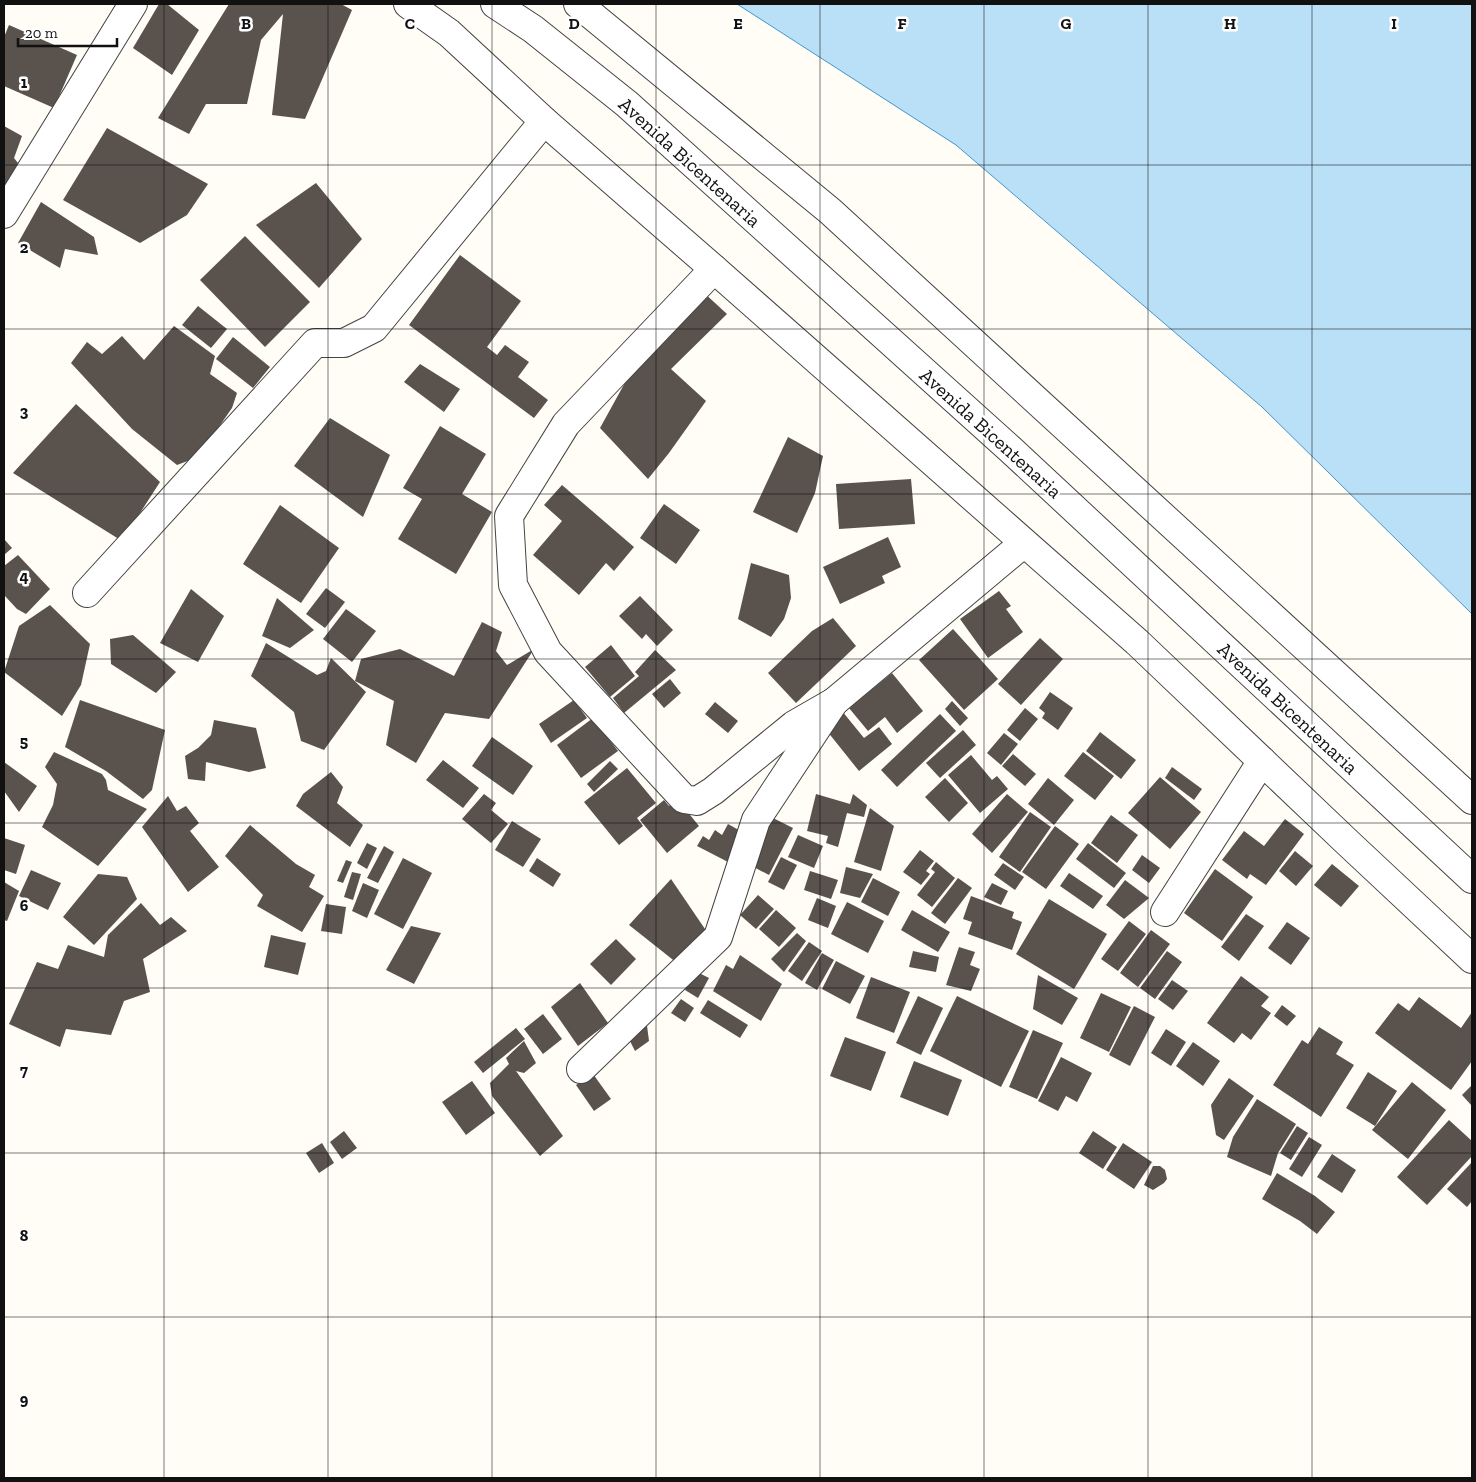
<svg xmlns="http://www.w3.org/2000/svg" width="1476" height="1482" font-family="'Zilla Slab',serif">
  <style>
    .water { fill: #b9e0f7; stroke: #3f96cf }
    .building { fill: #5a524d }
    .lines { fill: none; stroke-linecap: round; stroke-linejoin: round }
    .minor-casing { stroke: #444; stroke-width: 30 }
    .minor { stroke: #fff; stroke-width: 28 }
    .grid { fill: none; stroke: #111; stroke-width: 1; stroke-opacity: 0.55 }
    .labels { text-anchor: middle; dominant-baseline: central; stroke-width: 5; stroke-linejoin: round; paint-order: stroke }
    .street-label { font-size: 20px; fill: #111; stroke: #fff }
    .grid-label { font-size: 16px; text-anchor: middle; font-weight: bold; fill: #111; stroke: #fff; stroke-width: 5; stroke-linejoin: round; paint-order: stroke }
  </style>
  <rect width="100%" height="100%" fill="#fffdf5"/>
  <path class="water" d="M 737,4 L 1472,4 L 1472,614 L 1262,407 L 956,145 Z"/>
  <g class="building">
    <path d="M 159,4 L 167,4 L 199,30 L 172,75 L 133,48 Z"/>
    <path d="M 229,4 L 341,4 L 352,10 L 305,119 L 272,115 L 283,14 L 261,40 L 247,104 L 206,104 L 189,134 L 158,118 Z"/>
    <path d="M 9,25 L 77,55 L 54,108 L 4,86 L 4,37 Z"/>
    <path d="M 4,126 L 22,136 L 14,158 L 18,163 L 4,192 Z"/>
    <path d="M 107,128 L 208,184 L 187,215 L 140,243 L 63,200 Z"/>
    <path d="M 316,183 L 362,239 L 319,288 L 256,225 Z"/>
    <path d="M 41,202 L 94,237 L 98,255 L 65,249 L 60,268 L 18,243 Z"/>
    <path d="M 245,236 L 310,302 L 265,347 L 200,280 Z"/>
    <path d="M 460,255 L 521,301 L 487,347 L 497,355 L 505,345 L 529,362 L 518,377 L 548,400 L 534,418 L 409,325 Z"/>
    <path d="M 702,291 L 727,314 L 671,369 L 706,401 L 669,453 L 648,479 L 600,428 L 632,370 Z"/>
    <path d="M 198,306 L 227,329 L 211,348 L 182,325 Z"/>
    <path d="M 174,326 L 215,356 L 210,374 L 237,393 L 232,408 L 198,457 L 177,465 L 132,429 L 71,363 L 87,342 L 102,354 L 122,336 L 144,360 Z"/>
    <path d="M 233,337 L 270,367 L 253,388 L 216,359 Z"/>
    <path d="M 420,364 L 460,389 L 444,412 L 404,382 Z"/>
    <path d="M 76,404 L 160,482 L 122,541 L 13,473 Z"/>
    <path d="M 330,418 L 390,455 L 363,517 L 294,466 Z"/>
    <path d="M 440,426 L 486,454 L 462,494 L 492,512 L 456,574 L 398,539 L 422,499 L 403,488 Z"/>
    <path d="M 788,437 L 823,456 L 815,493 L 797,533 L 753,512 Z"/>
    <path d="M 911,479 L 915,524 L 839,529 L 836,484 Z"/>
    <path d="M 562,485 L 634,547 L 614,571 L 606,563 L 579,595 L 533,555 L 562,521 L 544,505 Z"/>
    <path d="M 664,504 L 700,530 L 676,564 L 640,538 Z"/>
    <path d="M 280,505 L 339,548 L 301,603 L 243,564 Z"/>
    <path d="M 888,537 L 901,567 L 882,576 L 885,583 L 840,604 L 823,567 Z"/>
    <path d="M 4,539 L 12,548 L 4,555 Z"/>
    <path d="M 18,555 L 50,589 L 26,614 L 17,609 L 4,595 L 4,566 Z"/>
    <path d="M 751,563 L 789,575 L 791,598 L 784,619 L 771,637 L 738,619 Z"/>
    <path d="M 326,588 L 345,602 L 325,628 L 306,614 Z"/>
    <path d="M 191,589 L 224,616 L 198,662 L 160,643 Z"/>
    <path d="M 999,591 L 1011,606 L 1006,609 L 1023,632 L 988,658 L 960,619 Z"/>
    <path d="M 640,596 L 673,630 L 657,646 L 646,634 L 642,639 L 619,616 Z"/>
    <path d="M 277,598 L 314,630 L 290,648 L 262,636 Z"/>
    <path d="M 50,605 L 90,644 L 81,685 L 62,716 L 4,672 L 19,626 Z"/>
    <path d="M 346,609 L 376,631 L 352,662 L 323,639 Z"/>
    <path d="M 833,618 L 856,646 L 796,703 L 768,673 L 812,631 Z"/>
    <path d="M 482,622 L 502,632 L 496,651 L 507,665 L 534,649 L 489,719 L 445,713 L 416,763 L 386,745 L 394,701 L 355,681 L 361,659 L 400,649 L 454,676 Z"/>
    <path d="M 953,629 L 998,679 L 964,710 L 919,660 Z"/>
    <path d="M 133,635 L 176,672 L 156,693 L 111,664 L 110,639 Z"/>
    <path d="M 1040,638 L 1063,659 L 1021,705 L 998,684 Z"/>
    <path d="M 266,643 L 317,675 L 326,671 L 331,658 L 366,692 L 324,750 L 301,741 L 294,712 L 251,676 Z"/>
    <path d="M 611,645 L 635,676 L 610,697 L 585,667 Z"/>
    <path d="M 655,650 L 676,670 L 624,713 L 613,698 L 639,676 L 635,672 Z"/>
    <path d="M 892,673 L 923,711 L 897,733 L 885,717 L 868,731 L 849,708 Z"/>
    <path d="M 670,679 L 681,693 L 664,708 L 652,694 Z"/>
    <path d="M 1050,692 L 1073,708 L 1058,730 L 1042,718 L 1045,713 L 1039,708 Z"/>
    <path d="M 80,700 L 165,730 L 152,790 L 143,799 L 106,771 L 65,747 Z"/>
    <path d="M 574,700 L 587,718 L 551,743 L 539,724 Z"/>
    <path d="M 952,701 L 968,718 L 960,726 L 945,709 Z"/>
    <path d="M 715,702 L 738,721 L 728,733 L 705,714 Z"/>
    <path d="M 1025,708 L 1038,719 L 1020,741 L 1007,730 Z"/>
    <path d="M 842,711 L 864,738 L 879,727 L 892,744 L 859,771 L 823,726 Z"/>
    <path d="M 940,714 L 956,731 L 897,787 L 881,770 Z"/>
    <path d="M 593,718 L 618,751 L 581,778 L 557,745 Z"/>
    <path d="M 214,720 L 256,728 L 266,768 L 249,772 L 206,762 L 205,781 L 188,779 L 185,756 L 198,748 L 211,735 Z"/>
    <path d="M 963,730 L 976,745 L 940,778 L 926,763 Z"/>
    <path d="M 1100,732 L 1136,760 L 1121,779 L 1086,751 Z"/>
    <path d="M 1004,733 L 1018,744 L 1001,765 L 987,753 Z"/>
    <path d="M 492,737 L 533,766 L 513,795 L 472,766 Z"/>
    <path d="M 54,752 L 102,774 L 106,780 L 108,790 L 147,809 L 98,866 L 42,827 L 53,805 L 57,784 L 45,767 Z"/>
    <path d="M 1083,752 L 1114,776 L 1095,800 L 1064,776 Z"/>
    <path d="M 1013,754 L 1036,774 L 1025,786 L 1002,766 Z"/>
    <path d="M 971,755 L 992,780 L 997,776 L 1008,789 L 980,813 L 948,775 Z"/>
    <path d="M 443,760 L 479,788 L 463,808 L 426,780 Z"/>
    <path d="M 610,761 L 618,769 L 594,792 L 587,784 Z"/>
    <path d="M 4,762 L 37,786 L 19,812 L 4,791 Z"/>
    <path d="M 1172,767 L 1202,789 L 1194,800 L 1165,778 Z"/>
    <path d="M 627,768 L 656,803 L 637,818 L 643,826 L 619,845 L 584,802 Z"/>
    <path d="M 331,772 L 343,787 L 337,803 L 363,825 L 350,847 L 296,806 L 303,794 Z"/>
    <path d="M 1160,777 L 1201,812 L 1170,849 L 1128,813 Z"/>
    <path d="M 945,778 L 968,803 L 949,822 L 925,797 Z"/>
    <path d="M 1048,778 L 1074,800 L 1054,825 L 1028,804 Z"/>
    <path d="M 484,794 L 496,803 L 491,810 L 508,824 L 491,843 L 462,819 Z"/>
    <path d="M 816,794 L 850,804 L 853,794 L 867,805 L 864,817 L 847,813 L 838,847 L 826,843 L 828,836 L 807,831 Z"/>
    <path d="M 1007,794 L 1028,812 L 992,853 L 972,834 Z"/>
    <path d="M 168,796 L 177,811 L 186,806 L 199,823 L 190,831 L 219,867 L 188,892 L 142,827 Z"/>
    <path d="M 677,799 L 699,826 L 667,853 L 640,820 L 664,800 L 669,806 Z"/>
    <path d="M 870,808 L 894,826 L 881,871 L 854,862 Z"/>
    <path d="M 1030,812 L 1051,827 L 1020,872 L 999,857 Z"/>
    <path d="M 1111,815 L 1138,835 L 1117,863 L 1091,843 Z"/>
    <path d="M 771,817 L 793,828 L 769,875 L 748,864 Z"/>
    <path d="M 1285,819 L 1304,834 L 1266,885 L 1250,874 L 1247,879 L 1222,860 L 1244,831 L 1264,846 Z"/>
    <path d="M 512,821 L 541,839 L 523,867 L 495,850 Z"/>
    <path d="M 728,824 L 744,833 L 728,862 L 697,846 L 703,836 L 709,840 L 715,830 L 722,835 Z"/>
    <path d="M 250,825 L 296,864 L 315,875 L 309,887 L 324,896 L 302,932 L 257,906 L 263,895 L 225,856 Z"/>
    <path d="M 1055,826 L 1079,844 L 1046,889 L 1022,872 Z"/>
    <path d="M 798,835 L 823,846 L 814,868 L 788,857 Z"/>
    <path d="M 4,838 L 25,845 L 16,874 L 4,870 Z"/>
    <path d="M 367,843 L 377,848 L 367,869 L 357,863 Z"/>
    <path d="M 1088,843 L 1126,873 L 1114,888 L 1076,859 Z"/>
    <path d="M 384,846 L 394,852 L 378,883 L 367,878 Z"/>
    <path d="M 920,850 L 934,861 L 926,871 L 930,874 L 921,885 L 903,872 Z"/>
    <path d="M 1295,851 L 1313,866 L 1296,886 L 1279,871 Z"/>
    <path d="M 1142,855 L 1160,868 L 1149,883 L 1132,870 Z"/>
    <path d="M 781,857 L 797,865 L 784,890 L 768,882 Z"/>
    <path d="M 403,858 L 432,873 L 403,929 L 374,914 Z"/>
    <path d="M 537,858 L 561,874 L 553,887 L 529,871 Z"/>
    <path d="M 346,860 L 352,862 L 343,883 L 337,881 Z"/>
    <path d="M 936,862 L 955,878 L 932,907 L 917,895 L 935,872 L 931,869 Z"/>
    <path d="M 1003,863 L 1024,877 L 1015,890 L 994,875 Z"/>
    <path d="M 1332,864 L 1359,886 L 1341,907 L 1314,885 Z"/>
    <path d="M 846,867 L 873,874 L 860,898 L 840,893 Z"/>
    <path d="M 1215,869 L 1253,897 L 1222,941 L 1184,913 Z"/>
    <path d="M 31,870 L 61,883 L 48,910 L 19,896 Z"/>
    <path d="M 810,871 L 838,880 L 831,899 L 804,890 Z"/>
    <path d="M 352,872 L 361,874 L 353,900 L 344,897 Z"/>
    <path d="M 1069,873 L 1103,896 L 1093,909 L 1060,886 Z"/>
    <path d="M 98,874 L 127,877 L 137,899 L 94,945 L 63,917 Z"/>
    <path d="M 873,878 L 900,892 L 888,916 L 861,902 Z"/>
    <path d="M 958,878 L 972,888 L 945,924 L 931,913 Z"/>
    <path d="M 671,879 L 707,932 L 677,963 L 629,925 Z"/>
    <path d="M 1125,880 L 1149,898 L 1124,919 L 1106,905 Z"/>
    <path d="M 4,882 L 19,891 L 7,921 L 4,920 Z"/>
    <path d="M 363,883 L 379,890 L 367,918 L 352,911 Z"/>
    <path d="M 992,883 L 1008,891 L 1001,905 L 984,897 Z"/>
    <path d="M 758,895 L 774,909 L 756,929 L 740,915 Z"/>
    <path d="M 971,896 L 1014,912 L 1012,918 L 1022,922 L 1012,950 L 968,934 L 972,922 L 963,919 Z"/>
    <path d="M 817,898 L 836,906 L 828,928 L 808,920 Z"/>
    <path d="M 1049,899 L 1107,934 L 1074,989 L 1016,954 Z"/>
    <path d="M 847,902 L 884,921 L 868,953 L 831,934 Z"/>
    <path d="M 141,903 L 160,925 L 171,917 L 187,931 L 143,959 L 150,992 L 124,1001 L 111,1035 L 66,1029 L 60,1047 L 9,1024 L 37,962 L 58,969 L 68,945 L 104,957 L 108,935 Z"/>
    <path d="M 326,904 L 346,907 L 342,934 L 321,931 Z"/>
    <path d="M 776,910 L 796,928 L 779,947 L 759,929 Z"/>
    <path d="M 912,910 L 950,932 L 938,952 L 901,930 Z"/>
    <path d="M 1246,914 L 1264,926 L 1239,961 L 1221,947 Z"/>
    <path d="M 1129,921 L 1146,934 L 1118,971 L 1101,959 Z"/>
    <path d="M 1287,922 L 1310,938 L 1291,965 L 1268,948 Z"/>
    <path d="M 411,926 L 441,933 L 414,984 L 386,970 Z"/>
    <path d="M 1151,930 L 1170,944 L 1138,987 L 1120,973 Z"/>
    <path d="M 797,933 L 806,941 L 784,972 L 771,959 Z"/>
    <path d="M 271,935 L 306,943 L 298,975 L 264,967 Z"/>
    <path d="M 616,939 L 636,959 L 611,985 L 590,964 Z"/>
    <path d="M 809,942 L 822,951 L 802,981 L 788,971 Z"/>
    <path d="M 959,947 L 975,952 L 970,965 L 980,969 L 971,991 L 946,985 Z"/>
    <path d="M 913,951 L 939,957 L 936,972 L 909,967 Z"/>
    <path d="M 1167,951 L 1182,962 L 1155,999 L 1140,988 Z"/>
    <path d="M 822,953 L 834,960 L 817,990 L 805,983 Z"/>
    <path d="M 740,955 L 782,984 L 761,1021 L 713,991 L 726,965 L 733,969 Z"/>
    <path d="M 836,961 L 865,976 L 850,1004 L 822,989 Z"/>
    <path d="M 695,971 L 709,978 L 698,998 L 685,990 Z"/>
    <path d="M 1038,975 L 1078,998 L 1062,1025 L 1033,1009 Z"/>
    <path d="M 1241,976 L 1269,997 L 1261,1006 L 1271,1013 L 1251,1040 L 1242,1033 L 1234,1043 L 1207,1023 Z"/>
    <path d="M 871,977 L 910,992 L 894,1033 L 856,1018 Z"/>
    <path d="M 1172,980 L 1188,991 L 1173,1010 L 1158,999 Z"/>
    <path d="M 580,983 L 608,1023 L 578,1046 L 551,1007 Z"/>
    <path d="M 1101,993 L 1131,1007 L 1109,1052 L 1080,1038 Z"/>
    <path d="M 918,996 L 943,1008 L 921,1055 L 896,1043 Z"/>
    <path d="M 957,996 L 1029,1031 L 1001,1087 L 930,1051 Z"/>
    <path d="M 1419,997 L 1461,1028 L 1472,1012 L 1472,1061 L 1451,1090 L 1375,1033 L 1398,1003 L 1409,1011 Z"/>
    <path d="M 681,999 L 694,1008 L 685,1022 L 671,1013 Z"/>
    <path d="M 708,1000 L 748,1025 L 740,1038 L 700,1013 Z"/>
    <path d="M 1282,1005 L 1296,1016 L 1287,1026 L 1274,1016 Z"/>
    <path d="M 1134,1006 L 1155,1017 L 1130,1066 L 1109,1055 Z"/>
    <path d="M 543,1014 L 562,1039 L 543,1054 L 524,1029 Z"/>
    <path d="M 646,1018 L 649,1041 L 635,1051 L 625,1031 Z"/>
    <path d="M 1319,1027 L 1343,1042 L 1336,1054 L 1354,1065 L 1321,1117 L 1273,1085 L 1302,1040 L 1308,1044 Z"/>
    <path d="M 516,1028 L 525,1039 L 483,1073 L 474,1062 Z"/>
    <path d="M 1166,1029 L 1186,1042 L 1171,1066 L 1151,1053 Z"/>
    <path d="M 1033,1030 L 1063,1043 L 1037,1099 L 1009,1087 Z"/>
    <path d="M 845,1037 L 886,1052 L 871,1091 L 830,1076 Z"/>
    <path d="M 524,1041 L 536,1063 L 524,1073 L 516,1071 L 563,1136 L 540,1156 L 492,1096 L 490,1083 L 509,1064 L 506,1058 Z"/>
    <path d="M 1193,1042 L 1220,1061 L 1203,1086 L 1176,1066 Z"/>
    <path d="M 1061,1057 L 1092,1073 L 1077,1102 L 1066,1096 L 1058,1111 L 1038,1101 Z"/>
    <path d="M 914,1061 L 962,1080 L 948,1116 L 900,1097 Z"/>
    <path d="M 1368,1072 L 1397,1091 L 1375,1126 L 1346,1108 Z"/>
    <path d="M 593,1074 L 611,1099 L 594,1111 L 576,1085 Z"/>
    <path d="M 1229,1078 L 1254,1096 L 1224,1140 L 1216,1135 L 1211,1105 Z"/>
    <path d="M 472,1081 L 495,1113 L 466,1135 L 442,1102 Z"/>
    <path d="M 1412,1082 L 1446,1110 L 1408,1159 L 1372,1130 Z"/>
    <path d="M 1472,1085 L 1472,1106 L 1462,1095 Z"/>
    <path d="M 1257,1099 L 1296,1124 L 1278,1153 L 1271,1176 L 1227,1157 L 1233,1137 Z"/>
    <path d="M 1449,1120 L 1472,1141 L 1472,1156 L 1427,1205 L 1397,1177 Z"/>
    <path d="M 1297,1126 L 1308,1133 L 1291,1160 L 1280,1153 Z"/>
    <path d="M 344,1131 L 357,1148 L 342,1159 L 330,1142 Z"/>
    <path d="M 1093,1131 L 1117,1147 L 1103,1169 L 1079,1153 Z"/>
    <path d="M 1309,1137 L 1322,1145 L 1302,1177 L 1289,1169 Z"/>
    <path d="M 322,1143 L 334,1163 L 319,1173 L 306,1153 Z"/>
    <path d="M 1123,1143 L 1152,1162 L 1134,1189 L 1106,1170 Z"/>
    <path d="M 1332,1154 L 1356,1170 L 1342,1193 L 1317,1177 Z"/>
    <path d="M 1472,1162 L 1472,1201 L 1467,1207 L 1447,1189 Z"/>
    <path d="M 1153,1166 L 1160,1166 L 1165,1170 L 1167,1179 L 1164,1183 L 1153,1190 L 1144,1185 Z"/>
    <path d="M 1277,1173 L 1315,1196 L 1335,1212 L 1317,1234 L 1300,1221 L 1262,1199 Z"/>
  </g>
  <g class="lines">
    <defs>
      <g id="minor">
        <path d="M 408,4 L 449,33 L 544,121 L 714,269 L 1137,642 L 1347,842 L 1472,959"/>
        <path d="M 495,4 L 533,29 L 627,104 L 1010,449 L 1472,879"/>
        <path d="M 578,4 L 830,211 L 1472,800"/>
        <path d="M 4,214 L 133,4"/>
        <path d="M 714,269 L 566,424 L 509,516 L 513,585 L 548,652 L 684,799 L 697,801 L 713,791 L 794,725 L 834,702"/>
        <path d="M 87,593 L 315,343 L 344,343 L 374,328 L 544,121"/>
        <path d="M 1165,912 L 1262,761"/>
        <path d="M 581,1069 L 718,937 L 756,820 L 834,702 L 1024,543"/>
      </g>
    </defs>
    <use href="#minor" class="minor-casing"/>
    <use href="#minor" class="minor"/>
  </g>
  <path class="grid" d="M 164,4 L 164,1478M 328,4 L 328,1478M 492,4 L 492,1478M 656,4 L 656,1478M 820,4 L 820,1478M 984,4 L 984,1478M 1148,4 L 1148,1478M 1312,4 L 1312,1478M 4,165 L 1472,165M 4,329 L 1472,329M 4,494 L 1472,494M 4,659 L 1472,659M 4,823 L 1472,823M 4,988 L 1472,988M 4,1153 L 1472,1153M 4,1317 L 1472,1317"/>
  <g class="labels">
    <g class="street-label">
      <text transform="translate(690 162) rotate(42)">Avenida Bicentenaria</text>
      <text transform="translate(991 433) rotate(42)">Avenida Bicentenaria</text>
      <text transform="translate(1288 708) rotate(43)">Avenida Bicentenaria</text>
    </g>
  </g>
  <g class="grid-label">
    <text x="246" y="29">B</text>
    <text x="410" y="29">C</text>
    <text x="574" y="29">D</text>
    <text x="738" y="29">E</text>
    <text x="902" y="29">F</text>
    <text x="1066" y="29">G</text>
    <text x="1230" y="29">H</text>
    <text x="1394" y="29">I</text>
    <text x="24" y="88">1</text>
    <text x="24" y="253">2</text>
    <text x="24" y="417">3</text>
    <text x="24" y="582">4</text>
    <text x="24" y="747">5</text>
    <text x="24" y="911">6</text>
    <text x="24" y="1076">7</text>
    <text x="24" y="1241">8</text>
    <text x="24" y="1405">9</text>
  </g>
  <rect width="1476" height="1482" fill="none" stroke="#111111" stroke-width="10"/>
  <path d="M18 38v8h99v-8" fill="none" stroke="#111111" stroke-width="2.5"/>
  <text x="25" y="38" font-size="15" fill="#111111" stroke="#ffffff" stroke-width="4" paint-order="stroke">20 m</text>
</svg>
